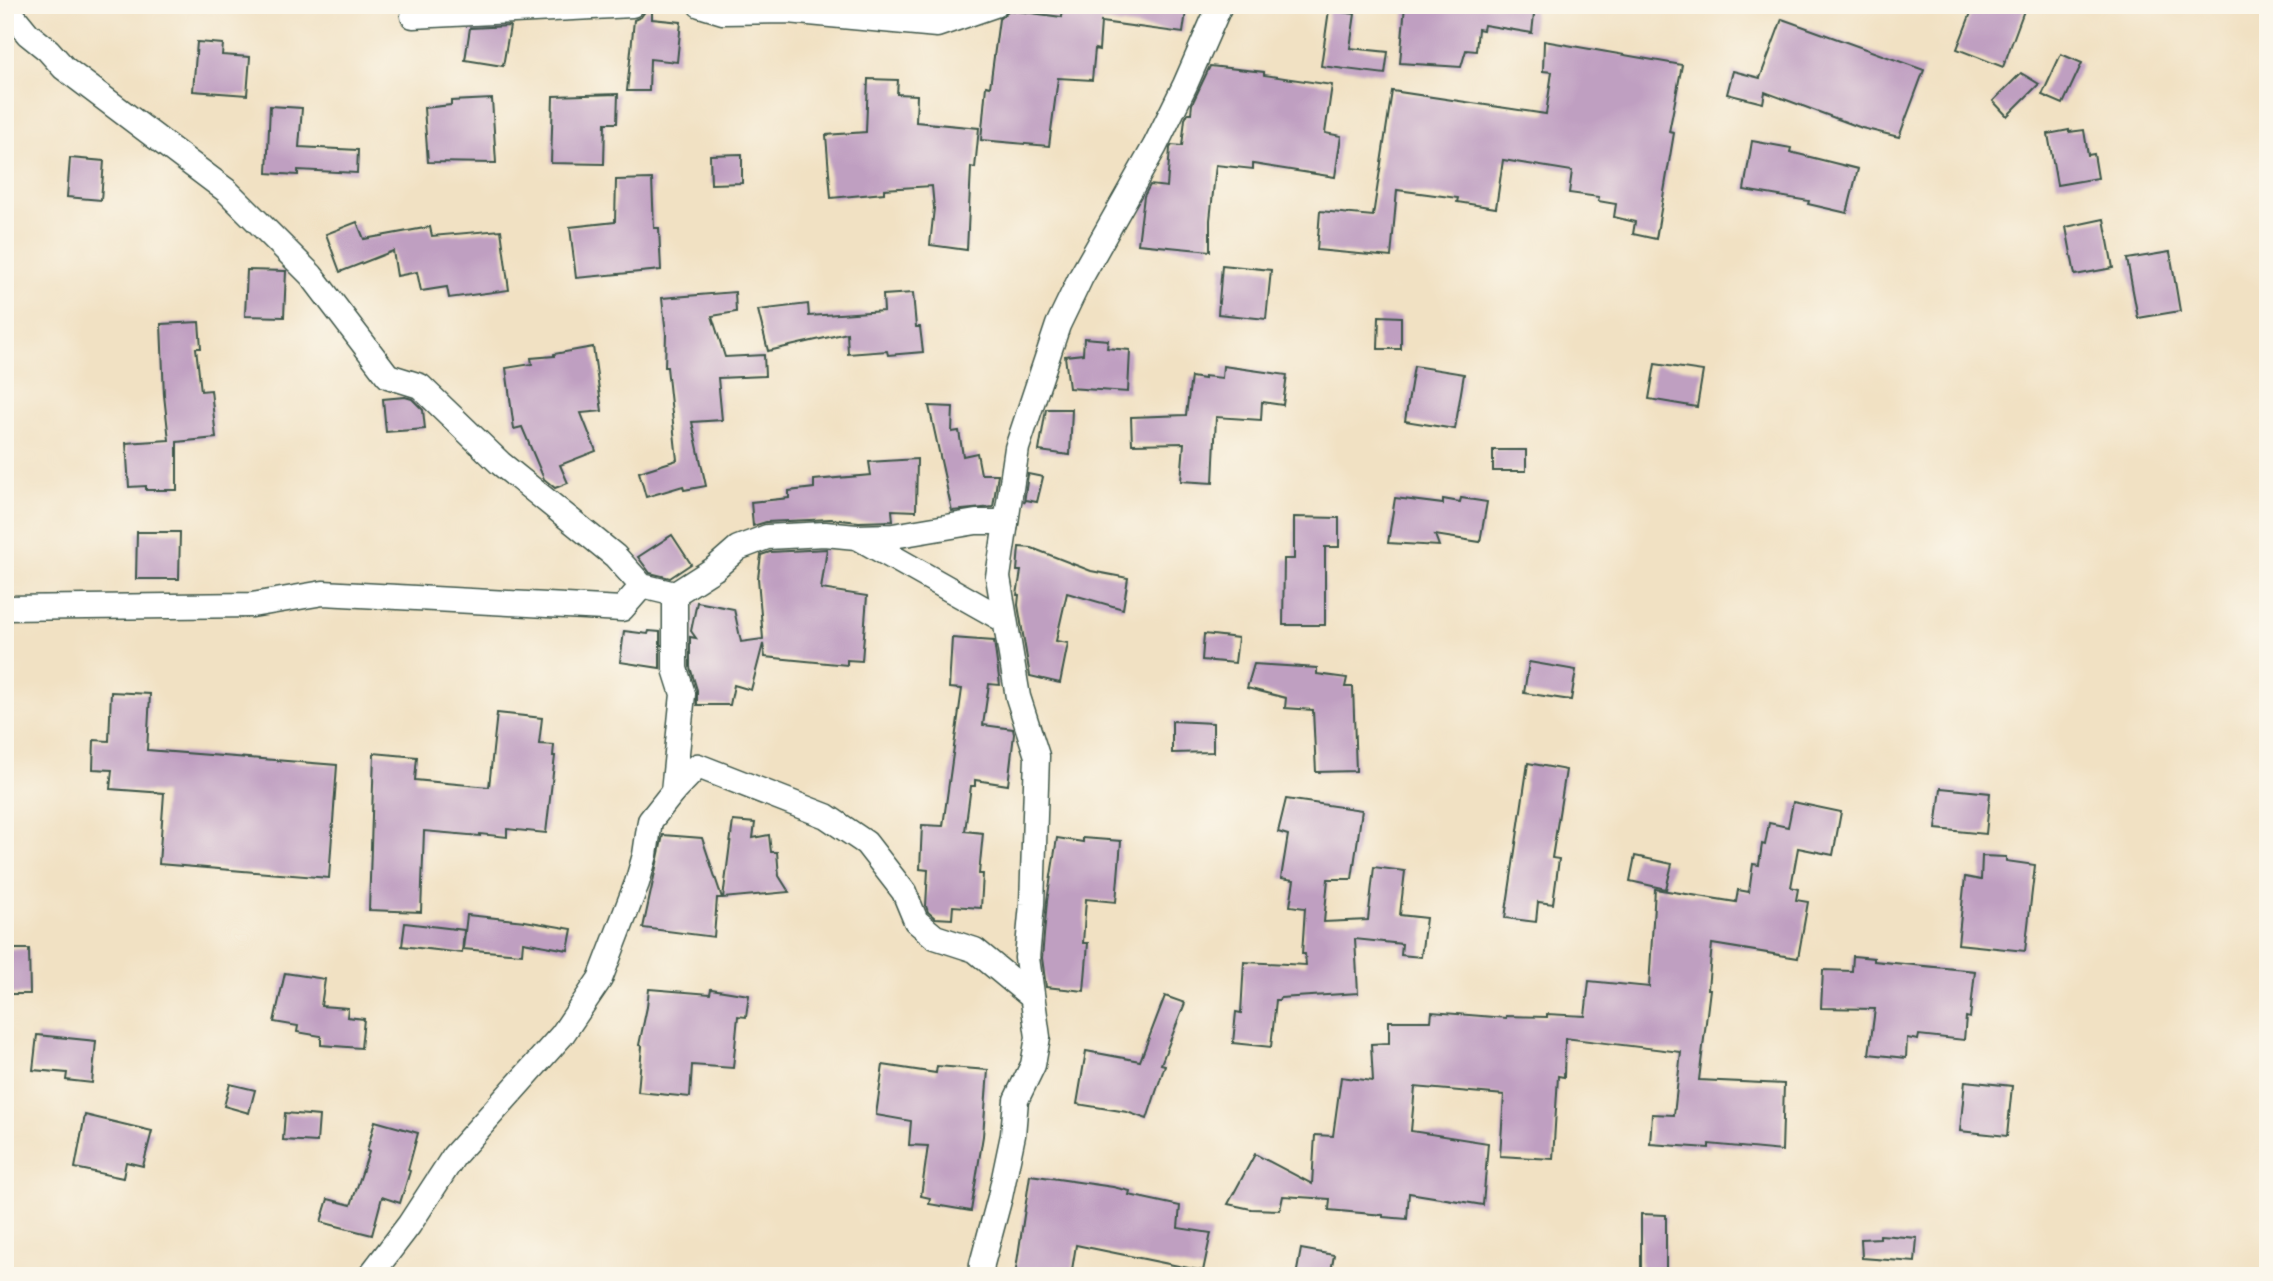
<svg xmlns="http://www.w3.org/2000/svg" width="2273" height="1281" font-family="Alegreya,serif">
  <style>
    .building { fill: #bf9fc1 }
    .lines { fill: none; stroke-linecap: round; stroke-linejoin: round }
    .street-casing { stroke: #3e5649; stroke-width: 27 }
    .street { stroke: #fff; stroke-width: 24 }
  </style>
  <rect width="100%" height="100%" fill="#fbf7ec"/>
  <filter id="ink" filterUnits="userSpaceOnUse"><feTurbulence type="fractalNoise" baseFrequency=".0143" numOctaves="2"/><feDisplacementMap in="SourceGraphic" scale="14" xChannelSelector="R" yChannelSelector="G"/><feConvolveMatrix kernelMatrix="1 2 1 2 8 2 1 2 1" color-interpolation-filters="sRGB"/></filter>
  <filter id="wash" filterUnits="userSpaceOnUse"><feTurbulence type="fractalNoise" baseFrequency=".00686" numOctaves="4" result="noise"/><feDisplacementMap in="SourceGraphic" scale="28" xChannelSelector="R" yChannelSelector="G"/><feGaussianBlur stdDeviation="1.57" result="paint"/><feColorMatrix in="noise" values="0 0 0 0 0 0 0 0 0 0 0 0 0 0 0 0 0 1.4 0 .05"/><feComposite in="paint" operator="in"/></filter>
  <g filter="url(#wash)">
    <rect width="100%" height="100%" fill="#f1e1c3"/>
    <g id="blocks">
      <g class="building">
        <path d="M 1063,5 L 1187,5 L 1183,33 L 1101,22 L 1099,50 L 1095,49 L 1092,80 L 1058,78 L 1049,146 L 981,140 L 986,86 L 990,87 L 999,19 L 1009,10 L 1062,17 Z"/>
        <path d="M 1405,5 L 1535,5 L 1532,33 L 1484,25 L 1483,30 L 1478,29 L 1476,51 L 1466,50 L 1461,67 L 1400,63 Z"/>
        <path d="M 1974,5 L 2026,5 L 2003,67 L 1957,49 Z"/>
        <path d="M 646,10 L 652,10 L 652,19 L 681,22 L 677,62 L 650,59 L 649,91 L 627,91 L 634,20 L 641,17 Z"/>
        <path d="M 1329,10 L 1355,14 L 1350,48 L 1388,52 L 1385,74 L 1321,66 Z"/>
        <path d="M 1782,19 L 1924,70 L 1899,137 L 1862,128 L 1765,92 L 1763,103 L 1727,94 L 1733,71 L 1760,78 Z"/>
        <path d="M 510,26 L 503,66 L 465,60 L 470,28 Z"/>
        <path d="M 1544,41 L 1682,65 L 1669,132 L 1674,133 L 1656,239 L 1633,234 L 1635,222 L 1614,217 L 1616,204 L 1598,201 L 1599,197 L 1569,193 L 1572,171 L 1503,160 L 1496,208 L 1457,202 L 1458,198 L 1397,190 L 1391,257 L 1317,250 L 1320,211 L 1373,216 L 1392,91 L 1546,114 L 1552,72 L 1543,71 Z"/>
        <path d="M 197,42 L 223,44 L 222,55 L 250,57 L 247,95 L 193,91 Z"/>
        <path d="M 2061,54 L 2082,63 L 2063,104 L 2042,95 Z"/>
        <path d="M 1210,66 L 1264,72 L 1264,75 L 1332,85 L 1325,133 L 1341,136 L 1335,177 L 1253,164 L 1253,169 L 1216,165 L 1210,220 L 1210,251 L 1138,244 L 1144,196 L 1150,185 L 1167,187 L 1170,148 L 1172,145 L 1182,146 L 1185,119 L 1188,113 L 1191,113 L 1192,104 Z"/>
        <path d="M 2021,73 L 2039,84 L 2007,116 L 1993,101 Z"/>
        <path d="M 868,79 L 898,80 L 897,94 L 917,95 L 916,122 L 979,128 L 975,168 L 971,167 L 967,250 L 930,245 L 934,208 L 932,186 L 884,189 L 884,193 L 831,198 L 826,135 L 866,132 Z"/>
        <path d="M 618,94 L 617,123 L 605,123 L 604,164 L 551,163 L 553,96 Z"/>
        <path d="M 492,99 L 496,163 L 428,162 L 424,108 L 451,105 L 451,101 Z"/>
        <path d="M 270,106 L 302,108 L 299,147 L 358,150 L 357,173 L 298,170 L 298,175 L 267,173 Z"/>
        <path d="M 2069,130 L 2069,132 L 2084,130 L 2088,155 L 2094,154 L 2098,178 L 2057,185 L 2048,134 Z"/>
        <path d="M 1752,141 L 1791,148 L 1790,152 L 1858,169 L 1847,213 L 1808,204 L 1809,201 L 1744,190 Z"/>
        <path d="M 742,154 L 742,183 L 711,184 L 710,155 Z"/>
        <path d="M 70,158 L 104,161 L 101,200 L 67,197 Z"/>
        <path d="M 652,179 L 654,228 L 659,228 L 661,270 L 576,278 L 570,227 L 615,222 L 616,180 Z"/>
        <path d="M 2104,219 L 2113,268 L 2075,275 L 2066,227 Z"/>
        <path d="M 357,222 L 364,239 L 430,227 L 432,236 L 501,230 L 509,290 L 449,298 L 447,287 L 421,291 L 417,272 L 397,276 L 393,251 L 340,272 L 326,234 Z"/>
        <path d="M 2170,252 L 2180,311 L 2138,318 L 2127,259 Z"/>
        <path d="M 1222,265 L 1271,270 L 1266,319 L 1218,314 Z"/>
        <path d="M 247,270 L 286,271 L 284,317 L 245,316 Z"/>
        <path d="M 735,292 L 736,312 L 712,316 L 725,357 L 764,355 L 765,376 L 718,378 L 722,420 L 692,422 L 706,486 L 684,490 L 683,486 L 646,497 L 639,472 L 677,460 L 667,367 L 665,367 L 666,334 L 662,298 Z"/>
        <path d="M 913,293 L 916,327 L 920,327 L 923,352 L 888,355 L 887,351 L 848,354 L 847,333 L 768,351 L 758,310 L 808,304 L 809,316 L 884,311 L 883,295 Z"/>
        <path d="M 1379,316 L 1401,317 L 1401,349 L 1378,349 Z"/>
        <path d="M 199,322 L 201,348 L 196,348 L 201,391 L 211,390 L 216,438 L 177,442 L 177,490 L 146,490 L 146,486 L 129,487 L 126,443 L 169,440 L 164,395 L 161,324 Z"/>
        <path d="M 1084,338 L 1108,340 L 1107,348 L 1130,350 L 1128,392 L 1069,388 L 1065,356 L 1083,354 Z"/>
        <path d="M 593,347 L 602,411 L 581,413 L 596,451 L 560,465 L 568,483 L 555,488 L 544,479 L 522,427 L 514,429 L 506,368 L 532,364 L 531,358 L 554,356 L 554,354 Z"/>
        <path d="M 1655,364 L 1703,371 L 1697,407 L 1649,399 Z"/>
        <path d="M 1223,366 L 1287,375 L 1283,405 L 1262,402 L 1261,420 L 1216,417 L 1213,483 L 1181,481 L 1184,443 L 1132,444 L 1131,417 L 1186,415 L 1191,377 L 1204,379 L 1204,376 L 1222,378 Z"/>
        <path d="M 1414,366 L 1464,374 L 1455,429 L 1405,421 Z"/>
        <path d="M 405,397 L 412,399 L 423,410 L 425,429 L 386,432 L 383,399 Z"/>
        <path d="M 929,406 L 953,407 L 952,432 L 959,431 L 963,456 L 977,453 L 981,474 L 998,474 L 993,507 L 952,511 Z"/>
        <path d="M 1046,409 L 1072,409 L 1070,455 L 1039,451 Z"/>
        <rect x="1493" y="450" width="33" height="21"/>
        <path d="M 917,459 L 916,511 L 892,510 L 893,521 L 859,522 L 831,519 L 766,522 L 753,526 L 751,502 L 789,498 L 789,491 L 814,488 L 814,480 L 871,475 L 869,462 Z"/>
        <path d="M 1028,474 L 1043,477 L 1037,502 L 1026,500 L 1024,503 Z"/>
        <path d="M 1395,498 L 1443,504 L 1443,499 L 1460,502 L 1461,498 L 1487,502 L 1480,542 L 1435,535 L 1439,546 L 1388,543 Z"/>
        <path d="M 1294,517 L 1339,518 L 1339,547 L 1325,547 L 1325,625 L 1283,625 L 1284,559 L 1294,559 Z"/>
        <path d="M 137,532 L 180,532 L 179,579 L 136,579 Z"/>
        <path d="M 672,535 L 691,564 L 670,578 L 650,573 L 638,557 Z"/>
        <path d="M 1019,547 L 1032,548 L 1091,571 L 1128,578 L 1123,609 L 1067,593 L 1056,641 L 1068,643 L 1060,683 L 1030,676 L 1018,605 L 1019,595 L 1017,595 L 1021,571 L 1017,571 Z"/>
        <path d="M 827,549 L 821,589 L 867,596 L 862,661 L 847,660 L 847,665 L 765,657 L 763,644 L 751,690 L 734,685 L 730,705 L 697,705 L 697,690 L 690,667 L 690,637 L 696,638 L 691,631 L 697,602 L 734,609 L 741,642 L 763,639 L 758,578 L 761,555 L 770,552 Z"/>
        <path d="M 624,631 L 648,634 L 649,631 L 660,632 L 660,668 L 620,662 Z"/>
        <path d="M 1204,634 L 1238,638 L 1235,663 L 1202,660 Z"/>
        <path d="M 952,638 L 994,641 L 1000,685 L 989,684 L 983,725 L 1013,729 L 1014,734 L 1008,785 L 975,780 L 975,786 L 971,786 L 965,831 L 983,833 L 979,874 L 983,874 L 981,908 L 953,906 L 952,919 L 935,918 L 928,912 L 926,906 L 928,870 L 920,869 L 922,825 L 943,826 L 962,689 L 949,688 Z"/>
        <path d="M 1529,662 L 1576,670 L 1571,700 L 1524,693 Z"/>
        <path d="M 1254,664 L 1317,668 L 1317,674 L 1347,678 L 1345,687 L 1353,687 L 1356,771 L 1316,772 L 1313,710 L 1285,708 L 1286,698 L 1247,688 Z"/>
        <path d="M 111,692 L 150,694 L 147,750 L 337,765 L 329,878 L 159,864 L 164,793 L 110,789 L 112,770 L 93,769 L 94,740 L 109,741 Z"/>
        <path d="M 497,713 L 542,718 L 539,744 L 554,745 L 553,756 L 555,756 L 546,833 L 507,829 L 507,837 L 480,834 L 480,836 L 424,831 L 421,912 L 369,910 L 374,753 L 417,757 L 415,780 L 489,787 Z"/>
        <path d="M 1172,721 L 1213,723 L 1213,752 L 1172,753 Z"/>
        <path d="M 1528,763 L 1566,770 L 1552,858 L 1559,859 L 1553,904 L 1538,902 L 1536,922 L 1505,918 Z"/>
        <path d="M 1941,788 L 1990,793 L 1986,834 L 1936,829 Z"/>
        <path d="M 1286,799 L 1362,810 L 1352,879 L 1328,879 L 1324,922 L 1368,920 L 1374,867 L 1405,871 L 1400,915 L 1426,918 L 1421,957 L 1401,955 L 1402,944 L 1355,939 L 1358,993 L 1280,998 L 1279,1000 L 1276,1000 L 1271,1047 L 1233,1043 L 1236,1012 L 1241,1013 L 1244,962 L 1306,965 L 1305,954 L 1302,954 L 1305,908 L 1290,906 L 1294,880 L 1281,878 L 1288,835 L 1278,832 Z"/>
        <path d="M 1793,802 L 1841,812 L 1833,855 L 1798,848 L 1791,887 L 1798,889 L 1796,900 L 1808,902 L 1798,958 L 1712,944 L 1708,989 L 1710,989 L 1699,1080 L 1784,1084 L 1782,1151 L 1709,1144 L 1709,1148 L 1650,1144 L 1652,1114 L 1674,1115 L 1681,1052 L 1565,1038 L 1564,1077 L 1558,1076 L 1553,1159 L 1500,1156 L 1504,1095 L 1415,1087 L 1411,1131 L 1488,1143 L 1483,1205 L 1409,1193 L 1407,1219 L 1383,1217 L 1383,1215 L 1329,1210 L 1330,1199 L 1283,1196 L 1280,1210 L 1251,1209 L 1228,1204 L 1255,1154 L 1312,1184 L 1315,1135 L 1333,1136 L 1341,1077 L 1373,1081 L 1371,1044 L 1389,1043 L 1389,1021 L 1431,1021 L 1432,1012 L 1506,1018 L 1506,1016 L 1547,1017 L 1547,1014 L 1585,1016 L 1589,981 L 1649,987 L 1655,889 L 1736,902 L 1738,890 L 1749,892 L 1753,864 L 1759,865 L 1762,844 L 1765,845 L 1769,823 L 1788,827 Z"/>
        <path d="M 733,821 L 755,823 L 753,838 L 769,835 L 771,852 L 777,852 L 779,876 L 789,892 L 723,898 Z"/>
        <path d="M 663,835 L 702,838 L 722,898 L 717,898 L 714,937 L 643,928 Z"/>
        <path d="M 1057,838 L 1083,842 L 1083,838 L 1121,841 L 1116,902 L 1086,899 L 1083,943 L 1088,943 L 1084,991 L 1046,987 L 1042,958 L 1047,901 Z"/>
        <path d="M 1635,856 L 1672,864 L 1666,889 L 1630,881 Z"/>
        <path d="M 1982,856 L 2006,857 L 2006,861 L 2035,865 L 2025,951 L 1958,944 L 1965,877 L 1981,880 Z"/>
        <path d="M 467,915 L 525,921 L 572,929 L 568,950 L 523,942 L 522,954 L 463,949 Z"/>
        <path d="M 405,923 L 464,930 L 462,953 L 402,946 Z"/>
        <path d="M 5,949 L 29,949 L 30,994 L 5,994 Z"/>
        <path d="M 1853,956 L 1874,958 L 1874,961 L 1975,971 L 1970,1018 L 1966,1017 L 1964,1040 L 1919,1035 L 1918,1040 L 1907,1038 L 1906,1058 L 1869,1054 L 1875,1009 L 1821,1008 L 1823,970 L 1852,971 Z"/>
        <path d="M 285,973 L 325,979 L 321,1006 L 348,1008 L 347,1017 L 364,1019 L 361,1048 L 321,1045 L 321,1036 L 297,1032 L 298,1026 L 274,1022 Z"/>
        <path d="M 649,989 L 710,994 L 711,989 L 749,995 L 746,1017 L 738,1016 L 733,1068 L 692,1065 L 690,1097 L 638,1092 L 642,1046 L 639,1045 L 647,1007 Z"/>
        <path d="M 1165,996 L 1185,1003 L 1161,1064 L 1165,1065 L 1147,1119 L 1127,1112 L 1077,1104 L 1086,1051 L 1140,1061 Z"/>
        <path d="M 37,1035 L 96,1041 L 92,1083 L 66,1080 L 67,1073 L 33,1070 Z"/>
        <path d="M 883,1065 L 936,1073 L 937,1066 L 988,1070 L 983,1136 L 971,1211 L 929,1204 L 930,1198 L 921,1196 L 928,1146 L 909,1145 L 911,1121 L 876,1115 Z"/>
        <path d="M 1965,1081 L 2012,1086 L 2007,1136 L 1960,1131 Z"/>
        <path d="M 230,1084 L 255,1090 L 249,1113 L 224,1106 Z"/>
        <path d="M 285,1113 L 319,1116 L 317,1142 L 283,1140 Z"/>
        <path d="M 85,1115 L 152,1131 L 143,1166 L 126,1162 L 123,1178 L 75,1168 Z"/>
        <path d="M 375,1121 L 418,1133 L 408,1170 L 410,1171 L 400,1203 L 382,1197 L 372,1235 L 321,1222 L 328,1199 L 351,1205 L 369,1152 L 367,1151 Z"/>
        <path d="M 1030,1175 L 1113,1187 L 1130,1191 L 1129,1195 L 1180,1206 L 1178,1228 L 1211,1233 L 1203,1271 L 1076,1245 L 1071,1276 L 1015,1276 Z"/>
        <path d="M 1641,1214 L 1666,1215 L 1666,1276 L 1641,1276 Z"/>
        <path d="M 1880,1235 L 1917,1238 L 1915,1262 L 1862,1258 L 1861,1239 L 1880,1238 Z"/>
        <path d="M 1301,1249 L 1334,1255 L 1330,1276 L 1296,1276 Z"/>
      </g>
    </g>
  </g>
  <g filter="url(#ink)">
    <use href="#blocks" fill-opacity="0" stroke="#3e5649" stroke-width="2"/>
    <g class="lines">
      <defs>
        <g id="street">
          <path d="M 700,5 L 723,12 L 788,11 L 937,25 L 995,5"/>
          <path d="M 5,6 L 28,34 L 48,50 L 64,68 L 227,191 L 311,275 L 388,376 L 420,386 L 500,463 L 615,556 L 642,586 L 675,594 L 714,569 L 738,548 L 767,537 L 825,534 L 856,537 L 893,536 L 976,522 L 1006,522"/>
          <path d="M 413,16 L 632,5"/>
          <path d="M 857,537 L 1004,620"/>
          <path d="M 5,608 L 252,605 L 323,593 L 622,609 L 642,586"/>
          <path d="M 673,792 L 683,694 L 675,669 L 675,594"/>
          <path d="M 370,1276 L 409,1225 L 454,1156 L 562,1035 L 600,979 L 637,883 L 645,855 L 650,821 L 673,792 L 698,766 L 826,816 L 866,843 L 904,892 L 916,921 L 935,937 L 975,950 L 1032,997"/>
          <path d="M 981,1276 L 982,1264 L 1000,1197 L 1013,1135 L 1016,1100 L 1033,1065 L 1038,1037 L 1027,958 L 1032,904 L 1037,756 L 1018,697 L 998,577 L 1017,448 L 1058,325 L 1081,277 L 1155,146 L 1185,85 L 1220,5"/>
        </g>
      </defs>
      <use href="#street" class="street-casing"/>
      <use href="#street" class="street"/>
    </g>
  </g>
  <rect width="2273" height="1281" fill="none" stroke="#fbf7ec" stroke-width="28"/>
</svg>
